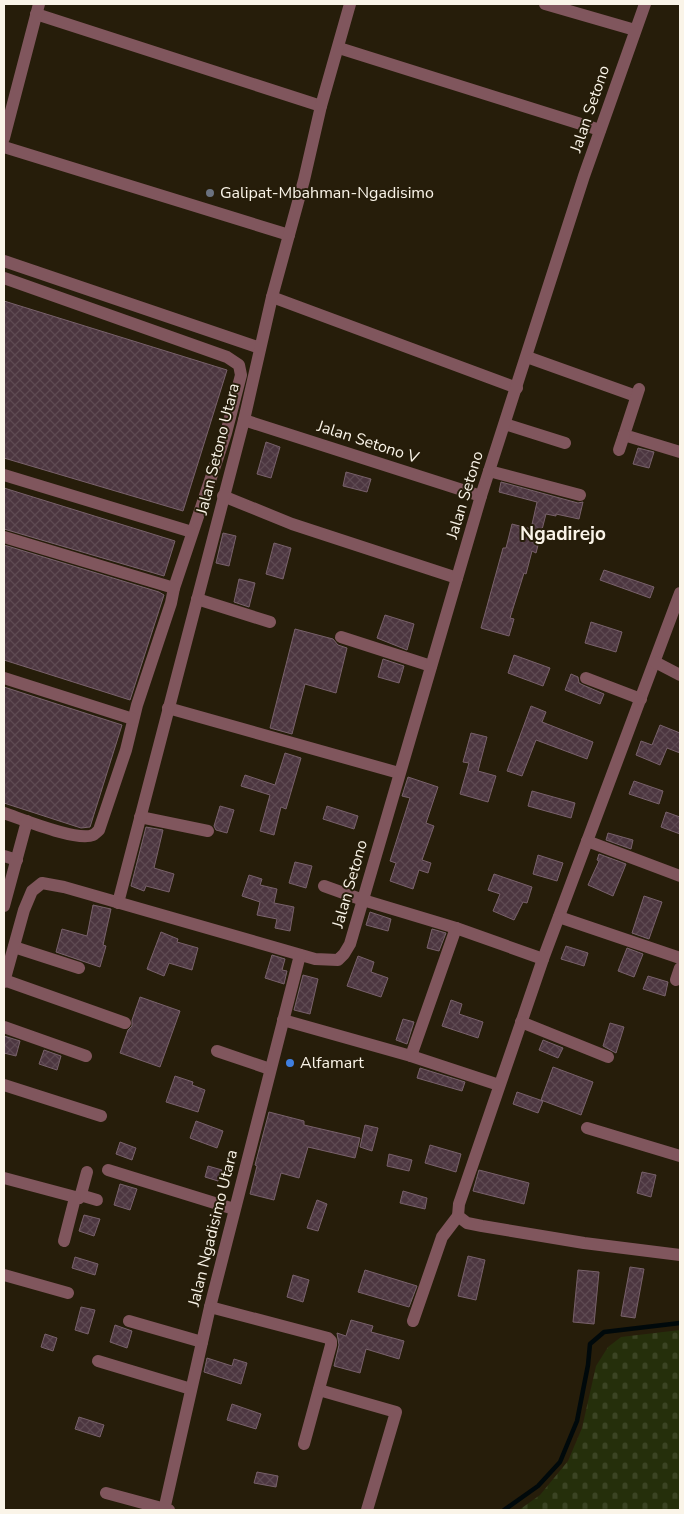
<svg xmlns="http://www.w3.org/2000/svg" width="684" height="1514" font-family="'Nunito Sans',sans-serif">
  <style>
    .cemetery { fill: url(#cemetery-stones) }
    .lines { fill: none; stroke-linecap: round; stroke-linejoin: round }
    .stream { stroke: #00090b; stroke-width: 4.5 }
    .building { fill: url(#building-cross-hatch); stroke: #78616b }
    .minor { stroke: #80565d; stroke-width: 12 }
    .worship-dot { fill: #6b7280; stroke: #261d0a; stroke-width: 2 }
    .shop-dot { fill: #3f7fe0; stroke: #261d0a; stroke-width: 2 }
    .labels { text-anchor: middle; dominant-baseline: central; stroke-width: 4; stroke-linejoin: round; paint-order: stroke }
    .street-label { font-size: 16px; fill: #faf4e8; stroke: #261d0a }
    .poi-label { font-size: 16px; fill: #faf4e8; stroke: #261d0a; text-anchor: start }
    .quarter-label { font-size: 19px; font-weight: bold; fill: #faf4e8; stroke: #261d0a }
  </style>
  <defs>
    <pattern id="cemetery-stones" width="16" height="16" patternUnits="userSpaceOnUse" patternTransform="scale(1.25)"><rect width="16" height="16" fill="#252f0b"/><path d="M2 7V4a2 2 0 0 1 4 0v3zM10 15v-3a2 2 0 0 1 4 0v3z" fill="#3b4423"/></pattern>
    <pattern id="building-cross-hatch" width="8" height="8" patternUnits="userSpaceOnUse" patternTransform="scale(1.25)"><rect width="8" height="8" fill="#4c3640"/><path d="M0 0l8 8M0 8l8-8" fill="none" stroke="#5e4a52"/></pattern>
  </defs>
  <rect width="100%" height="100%" fill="#261d0a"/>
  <path class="cemetery" d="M 680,1330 L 680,1510 L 519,1510 L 540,1495 L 568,1461 L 582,1428 L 596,1366 L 608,1347 L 621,1337 Z"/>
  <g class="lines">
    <path class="stream" d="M 504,1510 L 538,1486 L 560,1462 L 577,1421 L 588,1365 L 590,1344 L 604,1332 L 680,1323"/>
  </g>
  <g class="building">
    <path d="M 4,301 L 227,370 L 183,511 L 4,458 Z"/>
    <path d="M 266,442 L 280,447 L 271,478 L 257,474 Z"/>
    <path d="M 638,448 L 654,452 L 649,468 L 633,464 Z"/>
    <path d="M 346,472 L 371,479 L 367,492 L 343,486 Z"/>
    <path d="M 501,482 L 578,503 L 583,502 L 579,519 L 556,514 L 556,516 L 546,514 L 536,553 L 532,551 L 526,574 L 524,573 L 510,618 L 514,619 L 509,636 L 481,628 L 503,548 L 506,548 L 512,524 L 531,529 L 537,502 L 499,492 Z"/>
    <path d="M 4,488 L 175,541 L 164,576 L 4,529 Z"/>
    <path d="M 223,533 L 236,536 L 229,566 L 216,563 Z"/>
    <path d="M 274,543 L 291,548 L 283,579 L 266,574 Z"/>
    <path d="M 4,545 L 159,592 L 164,595 L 130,700 L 4,660 Z"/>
    <path d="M 604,570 L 654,587 L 650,598 L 600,580 Z"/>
    <path d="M 239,579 L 255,583 L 249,607 L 234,602 Z"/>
    <path d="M 385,615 L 414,624 L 407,650 L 377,638 Z"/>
    <path d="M 591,622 L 622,632 L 616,652 L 585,643 Z"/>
    <path d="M 295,629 L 333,639 L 338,645 L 347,648 L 336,693 L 305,684 L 292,734 L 270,728 Z"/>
    <path d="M 514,655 L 550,668 L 543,686 L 508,673 Z"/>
    <path d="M 383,659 L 404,666 L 399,683 L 378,677 Z"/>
    <path d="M 571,674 L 578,677 L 579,683 L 583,685 L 604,694 L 600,704 L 565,690 Z"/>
    <path d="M 4,687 L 122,725 L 90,827 L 81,828 L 4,803 Z"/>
    <path d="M 531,706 L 546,712 L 542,722 L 593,742 L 587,759 L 536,740 L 522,776 L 507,771 Z"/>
    <path d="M 660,725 L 680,733 L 680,753 L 667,748 L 660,765 L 636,755 L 641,741 L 652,745 Z"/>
    <path d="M 471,733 L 487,737 L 478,771 L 496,776 L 488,802 L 460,794 L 469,763 L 463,762 Z"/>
    <path d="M 285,753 L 301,758 L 286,809 L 281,807 L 274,835 L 260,831 L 270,795 L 241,786 L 245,775 L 275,785 Z"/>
    <path d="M 408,777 L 438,787 L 426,823 L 434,826 L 422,860 L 431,863 L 428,873 L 419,870 L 413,889 L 390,881 L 396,863 L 390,861 L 410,798 L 402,796 Z"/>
    <path d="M 634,781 L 663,791 L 659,804 L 629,794 Z"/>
    <path d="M 532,791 L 575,803 L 571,818 L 528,806 Z"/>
    <path d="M 220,806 L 234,810 L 227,833 L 216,830 L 214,826 Z"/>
    <path d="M 327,806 L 358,816 L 354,829 L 323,819 Z"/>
    <path d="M 666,812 L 680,817 L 680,834 L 661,827 Z"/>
    <path d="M 146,827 L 163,830 L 154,868 L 174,874 L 169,892 L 146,886 L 144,891 L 131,886 Z"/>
    <path d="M 608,833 L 633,840 L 631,849 L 606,840 Z"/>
    <path d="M 599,854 L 626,864 L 613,896 L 588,885 L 599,861 L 597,860 Z"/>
    <path d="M 538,855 L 563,863 L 557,881 L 533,874 Z"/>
    <path d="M 295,862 L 312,866 L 306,888 L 289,883 Z"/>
    <path d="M 494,874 L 532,887 L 527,903 L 523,902 L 514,920 L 493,911 L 500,894 L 488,890 Z"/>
    <path d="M 249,875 L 262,879 L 260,885 L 277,889 L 274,903 L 294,907 L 290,931 L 275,928 L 277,919 L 257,915 L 260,902 L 242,896 Z"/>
    <path d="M 644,896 L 662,902 L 649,939 L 632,933 Z"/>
    <path d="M 93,905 L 111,909 L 103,945 L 106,946 L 100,967 L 56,952 L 62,929 L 87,936 Z"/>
    <path d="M 370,912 L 391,919 L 388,931 L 366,925 Z"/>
    <path d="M 432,929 L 446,933 L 439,951 L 427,948 Z"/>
    <path d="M 161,932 L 178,939 L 177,942 L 198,948 L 192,970 L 169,963 L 164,976 L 147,969 Z"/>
    <path d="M 566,946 L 588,953 L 584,966 L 561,959 Z"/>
    <path d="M 627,948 L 643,954 L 634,977 L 618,971 Z"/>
    <path d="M 272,955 L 285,959 L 282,970 L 287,971 L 284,984 L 265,978 Z"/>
    <path d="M 358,956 L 374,962 L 371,972 L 388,978 L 381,997 L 347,986 Z"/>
    <path d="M 303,975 L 318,979 L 310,1014 L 294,1010 Z"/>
    <path d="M 648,976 L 668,982 L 665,996 L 643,989 Z"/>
    <path d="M 140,997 L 180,1011 L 160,1067 L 120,1053 L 128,1030 L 132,1026 L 132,1020 Z"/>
    <path d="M 451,1000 L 462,1004 L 459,1014 L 483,1022 L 478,1038 L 442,1026 Z"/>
    <path d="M 403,1019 L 414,1022 L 407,1044 L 396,1040 Z"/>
    <path d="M 610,1023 L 624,1027 L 616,1053 L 603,1046 Z"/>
    <path d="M 4,1036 L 20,1041 L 16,1056 L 4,1053 Z"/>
    <path d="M 543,1040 L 563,1048 L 558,1058 L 539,1050 Z"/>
    <path d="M 44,1050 L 61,1056 L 57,1070 L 39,1064 Z"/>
    <path d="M 553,1067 L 593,1082 L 581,1115 L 541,1100 Z"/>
    <path d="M 420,1068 L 465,1082 L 462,1091 L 417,1078 Z"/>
    <path d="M 175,1076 L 193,1082 L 192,1085 L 205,1090 L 198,1112 L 166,1102 Z"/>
    <path d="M 517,1092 L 543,1101 L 538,1113 L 513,1104 Z"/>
    <path d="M 269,1112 L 304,1121 L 304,1125 L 360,1138 L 355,1158 L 308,1147 L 299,1178 L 281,1173 L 274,1200 L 250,1194 L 257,1166 L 255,1165 Z"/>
    <path d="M 196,1121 L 223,1131 L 217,1148 L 190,1138 Z"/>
    <path d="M 365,1125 L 378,1128 L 372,1151 L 360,1147 Z"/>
    <path d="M 120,1142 L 136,1148 L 132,1160 L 116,1154 Z"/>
    <path d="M 430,1145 L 461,1154 L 456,1172 L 425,1163 Z"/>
    <path d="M 389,1154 L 412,1160 L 409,1171 L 387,1166 Z"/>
    <path d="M 208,1166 L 222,1170 L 218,1181 L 205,1177 Z"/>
    <path d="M 479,1170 L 529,1183 L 524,1204 L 473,1191 Z"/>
    <path d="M 642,1172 L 656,1175 L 651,1197 L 637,1193 Z"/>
    <path d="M 120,1184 L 137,1189 L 130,1210 L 114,1205 Z"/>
    <path d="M 403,1191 L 427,1198 L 425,1209 L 400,1203 Z"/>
    <path d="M 317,1200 L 327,1204 L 318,1231 L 307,1228 Z"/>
    <path d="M 84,1215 L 100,1219 L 94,1236 L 79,1231 Z"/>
    <path d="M 468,1256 L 485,1260 L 476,1300 L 458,1296 Z"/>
    <path d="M 75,1257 L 98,1264 L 95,1275 L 72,1268 Z"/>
    <path d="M 630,1267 L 644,1269 L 635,1318 L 621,1316 Z"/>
    <path d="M 365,1270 L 417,1286 L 409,1307 L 358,1292 Z"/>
    <path d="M 578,1270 L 599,1272 L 594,1324 L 573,1322 Z"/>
    <path d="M 293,1275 L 309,1280 L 303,1302 L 287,1297 Z"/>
    <path d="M 81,1307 L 95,1310 L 88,1334 L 75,1330 Z"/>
    <path d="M 351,1320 L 373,1326 L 371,1332 L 404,1341 L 399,1359 L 366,1349 L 360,1373 L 334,1366 L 339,1345 L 337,1333 L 346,1336 Z"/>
    <path d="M 115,1325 L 132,1331 L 127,1348 L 110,1342 Z"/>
    <path d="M 45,1334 L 57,1338 L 53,1351 L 41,1347 Z"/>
    <path d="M 207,1358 L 232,1366 L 234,1359 L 247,1363 L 241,1384 L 204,1372 Z"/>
    <path d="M 232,1404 L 261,1414 L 256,1429 L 227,1420 Z"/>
    <path d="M 79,1417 L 104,1425 L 100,1437 L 75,1429 Z"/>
    <path d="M 257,1472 L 278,1476 L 276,1487 L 254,1483 Z"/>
  </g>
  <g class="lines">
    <g class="minor">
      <path d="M 545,4 L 635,30"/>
      <path d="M 36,14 L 321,106"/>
      <path d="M 339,48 L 600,130"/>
      <path d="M 4,138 L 39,4"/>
      <path d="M 4,147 L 289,235"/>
      <path d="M 4,261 L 260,348"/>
      <path d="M 4,278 L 227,357 L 239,365 L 241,375 L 226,433 L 174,588 L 171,603 L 137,705 L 126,750 L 99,830 C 98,831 95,834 93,835 C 77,842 22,819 4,813"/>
      <path d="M 272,297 L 517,388"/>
      <path d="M 527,357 L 636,396"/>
      <path d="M 639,389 L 624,435 L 680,452"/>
      <path d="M 244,420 L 481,496"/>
      <path d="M 505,424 L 565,443"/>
      <path d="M 619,450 L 624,435"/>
      <path d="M 489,471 L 580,495"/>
      <path d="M 4,475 L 192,532"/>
      <path d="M 223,496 L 292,524 L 457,578"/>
      <path d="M 4,537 L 174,588"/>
      <path d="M 680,593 L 543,959 L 459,1204 L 458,1216 L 467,1223 L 482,1226 L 584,1243 L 680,1255"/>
      <path d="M 197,599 L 270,622"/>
      <path d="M 341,637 L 431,666"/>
      <path d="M 655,662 L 680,675"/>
      <path d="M 4,678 L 133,719"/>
      <path d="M 586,678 L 641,699"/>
      <path d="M 168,708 L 399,773"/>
      <path d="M 140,817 L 208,831"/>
      <path d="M 587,841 L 680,876"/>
      <path d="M 4,856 L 17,860"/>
      <path d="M 324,886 L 363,900 L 456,928 L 543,959"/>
      <path d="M 118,903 L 244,420 L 272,297 L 304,180 L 321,106 L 350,4"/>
      <path d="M 4,906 L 27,821"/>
      <path d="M 559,917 L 680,958"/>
      <path d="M 14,947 L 79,968"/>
      <path d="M 4,980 L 125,1023"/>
      <path d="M 676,980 L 680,968"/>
      <path d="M 4,982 L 24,910 L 32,891 L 42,883 L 64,887 L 315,959 L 338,960 L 344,954 L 350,944 L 481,496 L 584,176 L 645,4"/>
      <path d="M 283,1020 L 411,1056 L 499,1085"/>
      <path d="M 521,1022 L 608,1057"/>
      <path d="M 4,1027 L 86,1056"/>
      <path d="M 217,1051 L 270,1069"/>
      <path d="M 411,1056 L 456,928"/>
      <path d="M 4,1085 L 101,1116"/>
      <path d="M 587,1128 L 680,1156"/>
      <path d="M 108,1170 L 234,1209"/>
      <path d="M 4,1178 L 79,1198 L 81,1194 L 87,1172"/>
      <path d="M 80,1195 L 97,1200"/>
      <path d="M 64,1241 L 75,1198"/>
      <path d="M 4,1275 L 68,1293"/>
      <path d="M 210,1307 L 328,1338 L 331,1341 L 331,1345 L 304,1444"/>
      <path d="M 129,1321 L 202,1342"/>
      <path d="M 413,1321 L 442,1237 L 458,1216"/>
      <path d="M 98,1361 L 191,1389"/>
      <path d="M 319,1390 L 396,1412 L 367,1510"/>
      <path d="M 106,1493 L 169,1510"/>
      <path d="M 164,1510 L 210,1307 L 300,955"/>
    </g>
  </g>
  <circle class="worship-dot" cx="210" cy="193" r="5"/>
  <circle class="shop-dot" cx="290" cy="1063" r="5"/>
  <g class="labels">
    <g class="street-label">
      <text transform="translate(590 109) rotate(-71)">Jalan Setono</text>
      <text transform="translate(368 442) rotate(18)">Jalan Setono V</text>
      <text transform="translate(218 449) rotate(-76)">Jalan Setono Utara</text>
      <text transform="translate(465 495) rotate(-73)">Jalan Setono</text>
      <text transform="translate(350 884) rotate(-74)">Jalan Setono</text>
      <text transform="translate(213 1228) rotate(-76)">Jalan Ngadisimo Utara</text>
    </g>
    <g class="poi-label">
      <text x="220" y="193">Galipat-Mbahman-Ngadisimo</text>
      <text x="300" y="1063">Alfamart</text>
    </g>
    <g class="quarter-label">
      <text x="563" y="534">Ngadirejo</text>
    </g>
  </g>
  <rect width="684" height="1514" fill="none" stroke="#faf4e8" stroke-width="10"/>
</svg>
